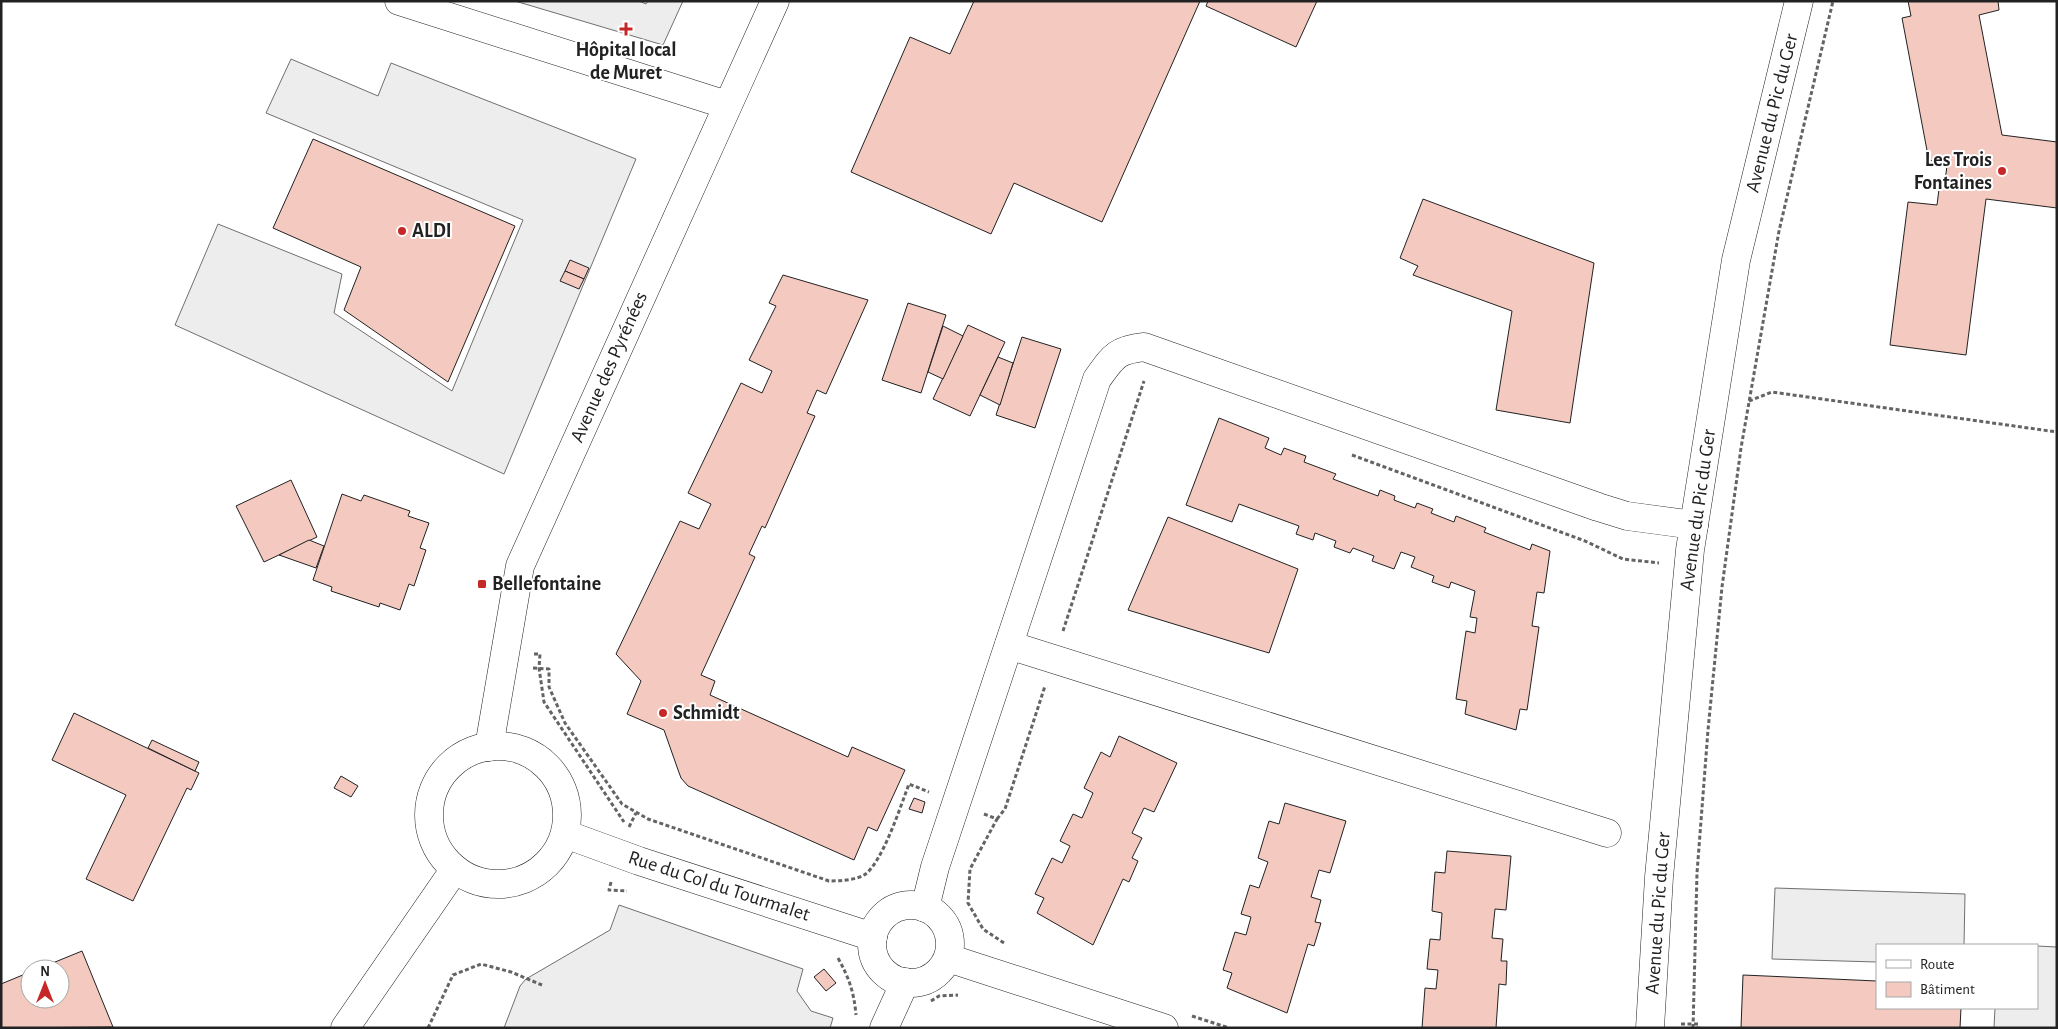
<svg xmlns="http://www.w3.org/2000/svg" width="2058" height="1029" font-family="'Alegreya Sans',sans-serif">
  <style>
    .parking { fill: #ededed; stroke: #6f6f6f }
    .building { fill: #f3c9c0; stroke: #222 }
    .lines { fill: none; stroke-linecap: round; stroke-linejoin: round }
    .minor-casing { stroke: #222; stroke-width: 29 }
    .major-casing { stroke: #222; stroke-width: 29 }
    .path { stroke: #646464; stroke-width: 3; stroke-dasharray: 4 2.5; stroke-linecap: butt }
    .minor { stroke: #fff; stroke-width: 28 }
    .major { stroke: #fff; stroke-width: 28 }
    .poi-dot { fill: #c62828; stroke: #fff; stroke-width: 2 }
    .labels { text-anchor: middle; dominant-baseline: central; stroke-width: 4; stroke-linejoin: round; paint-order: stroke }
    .poi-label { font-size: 20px; font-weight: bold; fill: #222; stroke: #fff; text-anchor: start }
    .street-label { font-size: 20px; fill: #222; stroke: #fff }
  </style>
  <rect width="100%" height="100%" fill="#fff"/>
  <g class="parking">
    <path d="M 515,1 L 639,1 L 646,4 L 648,1 L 683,1 L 663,45 Z"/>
    <path d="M 291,59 L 378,96 L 391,63 L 636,159 L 504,474 L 175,325 L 218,224 L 342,274 L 334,313 L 452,391 L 523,220 L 266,113 Z"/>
    <path d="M 1775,888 L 1965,894 L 1964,945 L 1877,945 L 1877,962 L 1772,959 Z"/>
    <path d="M 619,905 L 803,969 L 797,991 L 811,1011 L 833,1018 L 830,1028 L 504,1028 L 520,986 L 526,979 L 610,930 Z"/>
    <path d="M 2037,946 L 2057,947 L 2057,1028 L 1994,1028 L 1995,1008 L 2037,1008 Z"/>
  </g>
  <g class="building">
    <path d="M 974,1 L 1200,1 L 1102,222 L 1014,183 L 991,234 L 851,172 L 910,37 L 950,54 Z"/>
    <path d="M 1208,1 L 1317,1 L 1296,47 L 1206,6 Z"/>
    <path d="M 1908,1 L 1998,1 L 1999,10 L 1979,15 L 2002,135 L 2057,142 L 2057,208 L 1986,199 L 1966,355 L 1890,345 L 1908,202 L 1937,205 L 1940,181 L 1945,181 L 1948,158 L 1929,161 L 1902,18 L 1911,16 Z"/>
    <path d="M 313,139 L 515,226 L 448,382 L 344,310 L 361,267 L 273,228 Z"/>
    <path d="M 1423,199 L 1594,263 L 1570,423 L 1496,410 L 1512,311 L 1413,275 L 1418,266 L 1400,258 Z"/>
    <path d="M 570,260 L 589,268 L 584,279 L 565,271 Z"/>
    <path d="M 565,271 L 584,279 L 579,289 L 560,281 Z"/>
    <path d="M 783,275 L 868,300 L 826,394 L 817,390 L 807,413 L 815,416 L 765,528 L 762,526 L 749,554 L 755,557 L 701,675 L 715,681 L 710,695 L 848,757 L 852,747 L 905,770 L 877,831 L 868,827 L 854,860 L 688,786 L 681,778 L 677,767 L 664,730 L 627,714 L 641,681 L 616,654 L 680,521 L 699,529 L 711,504 L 688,493 L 741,383 L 762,393 L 772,371 L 749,360 L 776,306 L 769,303 Z"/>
    <path d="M 908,303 L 946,315 L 921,393 L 882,380 Z"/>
    <path d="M 968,325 L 1005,342 L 970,416 L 933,399 Z"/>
    <path d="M 943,326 L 963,336 L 943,379 L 928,372 Z"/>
    <path d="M 1022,337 L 1061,349 L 1035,428 L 996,415 Z"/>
    <path d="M 998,357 L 1013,363 L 1000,405 L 980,395 Z"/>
    <path d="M 1219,418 L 1269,438 L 1265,448 L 1281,455 L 1284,448 L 1306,456 L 1304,462 L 1336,474 L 1333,479 L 1378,496 L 1380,490 L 1395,496 L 1394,500 L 1415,508 L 1417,503 L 1433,509 L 1431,513 L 1454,522 L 1456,516 L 1486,528 L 1484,532 L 1530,550 L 1532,544 L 1550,551 L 1544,593 L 1537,592 L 1532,626 L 1539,627 L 1527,710 L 1520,709 L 1516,730 L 1465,714 L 1467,701 L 1456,699 L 1466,631 L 1475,633 L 1477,618 L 1470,617 L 1475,591 L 1451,582 L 1449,588 L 1432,582 L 1434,576 L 1411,567 L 1415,557 L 1401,552 L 1394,569 L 1372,561 L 1374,556 L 1353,548 L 1350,553 L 1334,547 L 1336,541 L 1315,533 L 1313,540 L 1296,534 L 1299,526 L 1239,504 L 1232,522 L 1186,505 Z"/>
    <path d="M 291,480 L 317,537 L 264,562 L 236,506 Z"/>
    <path d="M 342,494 L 361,501 L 364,495 L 410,511 L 408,516 L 429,523 L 420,548 L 426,550 L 414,586 L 409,584 L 400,610 L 380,603 L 379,607 L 331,591 L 332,587 L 313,580 Z"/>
    <path d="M 1168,517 L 1298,569 L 1269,653 L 1128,610 Z"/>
    <path d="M 309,540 L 324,546 L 316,568 L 279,555 Z"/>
    <path d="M 74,713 L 199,773 L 191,790 L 187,788 L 133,901 L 86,879 L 126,795 L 52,760 Z"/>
    <path d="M 1119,736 L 1177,763 L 1154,812 L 1144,808 L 1132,833 L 1142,838 L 1132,858 L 1138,861 L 1129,882 L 1123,879 L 1093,945 L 1037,913 L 1044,898 L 1035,894 L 1052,858 L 1062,863 L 1070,846 L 1060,841 L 1073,814 L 1082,818 L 1093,793 L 1084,788 L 1101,752 L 1110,757 Z"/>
    <path d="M 152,740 L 199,762 L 195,771 L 148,748 Z"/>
    <path d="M 341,776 L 358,786 L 351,797 L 334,788 Z"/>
    <path d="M 914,798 L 925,802 L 922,813 L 909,809 Z"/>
    <path d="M 1285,803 L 1346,821 L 1330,873 L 1319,870 L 1311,897 L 1321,900 L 1315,922 L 1321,923 L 1314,946 L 1308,944 L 1287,1013 L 1227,988 L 1232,973 L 1223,970 L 1235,932 L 1246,935 L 1251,917 L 1241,914 L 1250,885 L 1259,888 L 1268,862 L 1258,858 L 1269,821 L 1279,824 Z"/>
    <path d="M 1447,851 L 1511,856 L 1506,910 L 1495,909 L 1492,938 L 1503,939 L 1501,961 L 1507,961 L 1506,985 L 1499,984 L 1496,1028 L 1422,1028 L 1425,988 L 1436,989 L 1438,970 L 1427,969 L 1430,939 L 1440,940 L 1442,913 L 1432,911 L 1435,872 L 1445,873 Z"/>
    <path d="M 82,951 L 113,1027 L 1,1028 L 1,984 L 30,972 L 30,999 L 60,999 L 60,969 L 38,969 Z"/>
    <path d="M 824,969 L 836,983 L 826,991 L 814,977 Z"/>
    <path d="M 1743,975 L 1877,981 L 1877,1008 L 1961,1008 L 1960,1028 L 1741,1028 Z"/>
  </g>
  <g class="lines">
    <defs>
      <g id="minor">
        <path d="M 399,1 L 727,105"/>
        <path d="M 1009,645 L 1607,833"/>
        <path d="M 565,834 L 639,861 L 873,937"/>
        <circle cx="911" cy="944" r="39"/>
        <path d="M 925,908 L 935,867 L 1097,379 C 1113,357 1116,350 1144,347 L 1598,507 L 1627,516 L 1694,525"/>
        <path d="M 948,958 L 1164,1028"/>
        <path d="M 884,1028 L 905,982"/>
        <path d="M 1650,1028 L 1659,877 L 1690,550 L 1736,260 L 1799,1"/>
      </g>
      <g id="major">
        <circle cx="498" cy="815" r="69"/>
        <path d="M 489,747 L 520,566 L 775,1"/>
        <path d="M 345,1028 L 455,869"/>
      </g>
    </defs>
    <use href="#minor" class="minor-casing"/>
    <use href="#major" class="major-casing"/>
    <g class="path">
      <path d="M 1749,401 L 1772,392 L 2057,432"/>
      <path d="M 1352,455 L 1585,541 L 1623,559 L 1659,563"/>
      <path d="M 1063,631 L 1144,381"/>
      <path d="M 534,654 L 540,654 L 539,668 L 544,702 L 624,822"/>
      <path d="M 533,668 L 549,669 L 549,687 L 565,723 L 622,804 L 648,819 L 829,881 C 840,881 855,880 864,875 C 882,864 901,805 909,784 L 929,792"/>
      <path d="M 984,814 L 997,819 L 970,869 L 968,903 L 983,929 L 1004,943"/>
      <path d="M 997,819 L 1005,809 L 1045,686"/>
      <path d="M 629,827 L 636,813"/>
      <path d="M 611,882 L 609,890 L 627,891"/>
      <path d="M 838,958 C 849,978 854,992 856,1015"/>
      <path d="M 931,1001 L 939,996 L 958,995"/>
      <path d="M 1192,1016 L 1229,1028"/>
      <path d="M 1681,1024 L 1698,1024 L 1698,1028"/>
      <path d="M 428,1028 L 453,975 L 481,964 L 511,972 L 542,985"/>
      <path d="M 1693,1028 L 1697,873 L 1708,730 L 1722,587 L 1741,448 L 1779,231 L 1833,1"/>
    </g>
    <use href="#minor" class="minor"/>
    <use href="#major" class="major"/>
  </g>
  <g class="poi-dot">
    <path d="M623.5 21.5h5v5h5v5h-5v5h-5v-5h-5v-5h5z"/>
    <circle cx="2002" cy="171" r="5"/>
    <circle cx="402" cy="231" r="5"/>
    <rect x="477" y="579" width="10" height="10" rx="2.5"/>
    <circle cx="663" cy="713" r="5"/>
  </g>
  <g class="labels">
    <g class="poi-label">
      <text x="626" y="50" text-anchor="middle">Hôpital local<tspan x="626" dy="23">de Muret</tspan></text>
      <text x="1992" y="160" text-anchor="end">Les Trois<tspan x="1992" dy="23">Fontaines</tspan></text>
      <text x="412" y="231">ALDI</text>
      <text x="492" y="584">Bellefontaine</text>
      <text x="673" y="713">Schmidt</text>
    </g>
    <g class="street-label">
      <text transform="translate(1772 113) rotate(-76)">Avenue du Pic du Ger</text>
      <text transform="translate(609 367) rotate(-66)">Avenue des Pyrénées</text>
      <text transform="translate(1698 510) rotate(-82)">Avenue du Pic du Ger</text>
      <text transform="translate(719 886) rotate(18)">Rue du Col du Tourmalet</text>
      <text transform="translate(1658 913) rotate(-86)">Avenue du Pic du Ger</text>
    </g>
  </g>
  <rect width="2058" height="1029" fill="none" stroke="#222222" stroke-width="5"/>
  <rect x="1876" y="944" width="162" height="65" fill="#ffffff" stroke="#a7a7a7"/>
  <rect x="1886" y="960" width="25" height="8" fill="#ffffff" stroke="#a7a7a7"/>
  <text x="1920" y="969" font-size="15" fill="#222222">Route</text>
  <rect x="1886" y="982" width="25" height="15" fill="#f3c9c0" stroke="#a7a7a7"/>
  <text x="1920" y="994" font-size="15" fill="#222222">Bâtiment</text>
  <g transform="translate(45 984)"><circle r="24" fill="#ffffff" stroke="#a7a7a7"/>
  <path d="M0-4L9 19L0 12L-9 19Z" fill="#c62828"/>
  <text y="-8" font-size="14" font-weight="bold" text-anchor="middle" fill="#222222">N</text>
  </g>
</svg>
